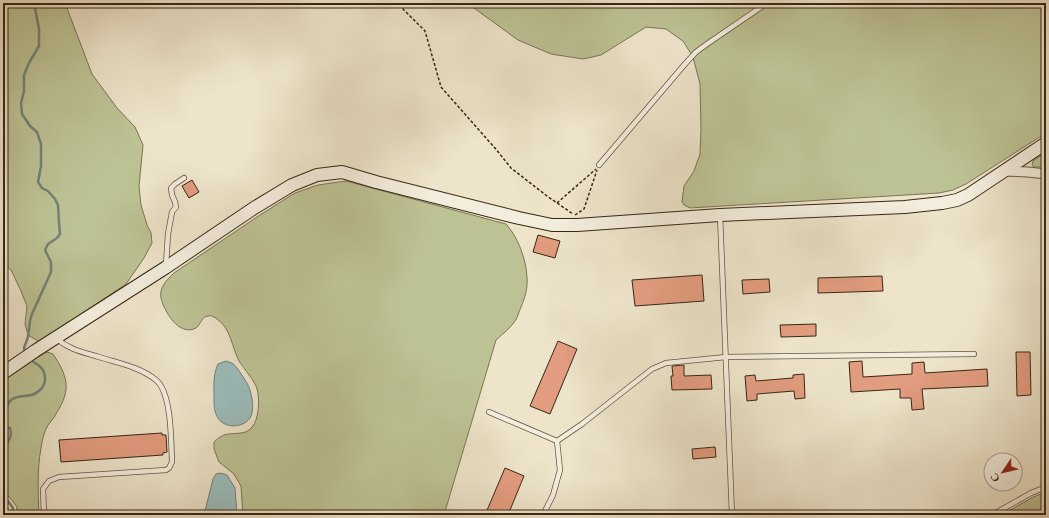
<svg xmlns="http://www.w3.org/2000/svg" width="1049" height="518" font-family="'EB Garamond',serif">
  <style>
    .green { fill: #bdc294; stroke: #7b7454 }
    .water { fill: #9bbdbd; stroke: #748179 }
    .lines { fill: none; stroke-linecap: round; stroke-linejoin: round }
    .stream { stroke: #748179; stroke-width: 2.5 }
    .building { fill: #e29c7f; stroke: #392614 }
    .lane-casing { stroke: #665642; stroke-width: 6 }
    .street-casing { stroke: #665642; stroke-width: 11 }
    .secondary-casing { stroke: #392614; stroke-width: 14 }
    .path { stroke: #392614; stroke-width: 1.5; stroke-dasharray: 3 2; stroke-linecap: butt }
    .lane { stroke: #f3eddd; stroke-width: 4.5 }
    .street { stroke: #f3eddd; stroke-width: 9 }
    .secondary { stroke: #f3eddd; stroke-width: 12 }
  </style>
  <rect width="100%" height="100%" fill="#ede4ca"/>
  <filter id="stains"><feTurbulence type="fractalNoise" baseFrequency=".005" numOctaves="4"/><feColorMatrix values="0 0 0 0 .2 0 0 0 0 .09 0 0 0 0 .02 0 0 0 .5 -.17"/></filter>
  <radialGradient id="worn" r=".72"><stop offset=".6" stop-color="#630" stop-opacity="0"/><stop offset="1" stop-color="#630" stop-opacity=".3"/></radialGradient>
  <g class="green">
    <path d="M 3,3 L 65,3 L 92,74 L 117,108 L 135,127 L 143,145 L 139,186 L 141,205 L 147,225 L 151,233 L 152,243 L 144,258 L 126,284 L 51,334 L 38,341 L 28,335 L 25,324 L 27,306 L 21,291 L 11,270 L 3,263 Z"/>
    <path d="M 467,3 L 1046,3 L 1046,133 L 966,184 L 953,190 L 939,193 L 690,208 L 684,205 L 682,202 L 684,186 L 694,171 L 700,154 L 701,129 L 700,84 L 693,57 L 683,41 L 666,29 L 646,27 L 601,55 L 583,59 L 551,54 L 518,40 Z"/>
    <path d="M 1046,152 L 1046,167 L 1034,167 L 1032,165 L 1033,161 Z"/>
    <path d="M 346,181 L 506,224 C 518,237 526,259 527,277 C 528,287 525,298 521,307 C 519,311 518,317 515,321 C 510,329 502,334 496,340 L 444,515 L 243,515 L 241,486 L 234,474 L 219,462 L 214,449 L 214,442 C 217,439 220,437 224,435 C 233,432 246,436 252,427 C 259,420 260,398 257,389 C 255,381 244,369 239,361 C 232,348 231,328 217,319 C 214,317 211,315 208,316 C 202,316 201,324 196,328 C 179,337 164,311 161,298 C 159,287 167,280 174,273 L 260,215 L 295,193 L 318,185 Z"/>
    <path d="M 47,352 L 53,354 C 67,375 72,389 57,412 C 55,417 51,421 48,425 C 44,432 42,440 41,448 C 37,470 38,493 39,515 L 16,515 L 17,507 L 11,499 L 3,491 L 3,381 L 43,354 Z"/>
    <path d="M 1046,492 L 1046,515 L 1002,515 L 1033,497 Z"/>
  </g>
  <g class="water">
    <path d="M 226,361 C 228,362 230,362 232,363 C 237,366 245,380 248,385 C 252,393 255,411 250,418 C 243,428 225,429 218,418 C 214,412 214,405 214,397 C 214,385 213,375 218,364 Z"/>
    <path d="M 221,473 L 227,475 L 235,488 L 237,515 L 204,515 L 213,479 L 216,474 Z"/>
  </g>
  <g class="lines">
    <g class="stream">
      <path d="M 25,354 L 24,348 L 28,337 L 30,321 L 32,314 L 51,272 L 51,262 L 45,250 L 48,244 L 57,238 L 60,234 L 59,223 L 58,205 L 55,199 L 48,191 L 42,188 L 38,182 L 41,166 L 41,144 L 37,132 L 30,126 L 22,114 L 21,103 L 24,91 L 24,75 L 29,63 L 39,46 L 39,29 L 34,3"/>
      <path d="M 3,415 C 5,411 7,405 10,401 C 16,395 24,397 31,395 C 37,394 45,387 45,380 C 45,367 39,366 29,359"/>
      <path d="M 3,424 L 5,427 L 10,428 C 14,437 5,444 3,452"/>
      <path d="M 3,498 L 8,501 L 13,508 L 12,515"/>
    </g>
  </g>
  <g class="building">
    <path d="M 192,180 L 199,192 L 189,198 L 182,186 Z"/>
    <path d="M 538,235 L 560,241 L 555,258 L 533,252 Z"/>
    <path d="M 702,275 L 704,301 L 635,306 L 632,280 Z"/>
    <path d="M 882,276 L 883,291 L 818,293 L 818,278 Z"/>
    <path d="M 769,279 L 770,292 L 743,294 L 742,280 Z"/>
    <path d="M 816,324 L 816,336 L 781,337 L 780,325 Z"/>
    <path d="M 558,341 L 577,349 L 550,414 L 530,406 Z"/>
    <path d="M 1016,352 L 1030,352 L 1031,395 L 1017,396 Z"/>
    <path d="M 862,361 L 863,377 L 912,374 L 912,363 L 924,362 L 925,373 L 987,369 L 988,386 L 922,389 L 924,409 L 912,410 L 911,398 L 900,398 L 900,389 L 851,392 L 849,362 Z"/>
    <path d="M 684,365 L 684,376 L 711,375 L 712,389 L 672,390 L 671,376 L 673,376 L 672,366 Z"/>
    <path d="M 804,374 L 805,398 L 795,399 L 794,391 L 757,394 L 757,400 L 747,401 L 745,376 L 755,375 L 756,381 L 793,378 L 793,375 Z"/>
    <path d="M 162,433 L 162,435 L 166,435 L 167,452 L 163,453 L 163,455 L 61,462 L 59,440 Z"/>
    <path d="M 715,447 L 716,457 L 693,459 L 692,449 Z"/>
    <path d="M 505,468 L 524,476 L 508,515 L 485,515 Z"/>
  </g>
  <g class="lines">
    <defs>
      <g id="lane">
        <path d="M 599,165 L 685,64 L 696,52 L 707,44 L 767,3"/>
        <path d="M 720,215 L 732,515"/>
        <path d="M 166,265 L 168,234 L 172,212 L 176,207 L 175,202 L 172,195 L 171,188 L 175,184 L 184,178"/>
        <path d="M 489,412 L 557,441 L 582,424 L 652,369 L 666,363 L 726,357 L 974,354"/>
        <path d="M 44,515 L 43,489 L 49,481 L 59,477 L 166,470 L 169,468 L 172,462 C 171,442 172,393 156,380 C 140,367 118,363 99,357 C 83,352 70,350 57,339"/>
        <path d="M 543,515 L 553,495 L 560,470 L 557,441"/>
        <path d="M 992,515 L 1031,493 L 1046,487"/>
      </g>
      <path id="street" d="M 1004,171 L 1028,172 L 1046,174"/>
      <path id="secondary" d="M 3,373 L 35,351 L 165,268 L 254,208 L 292,185 L 317,175 L 342,172 L 376,182 L 519,218 L 552,225 L 577,225 L 720,215 L 905,207 L 942,203 L 957,200 L 968,195 L 1046,143"/>
    </defs>
    <use href="#lane" class="lane-casing"/>
    <use href="#street" class="street-casing"/>
    <use href="#secondary" class="secondary-casing"/>
    <g class="path">
      <path d="M 399,5 L 425,31 L 441,87 L 495,148 L 511,168 L 547,196 L 573,214"/>
      <path d="M 557,203 L 596,169"/>
      <path d="M 575,215 L 584,209 L 597,170"/>
    </g>
    <use href="#lane" class="lane"/>
    <use href="#street" class="street"/>
    <use href="#secondary" class="secondary"/>
  </g>
  <rect width="1049" height="518" fill="none" stroke="#ede4ca" stroke-width="16"/>
  <rect x="4" y="4" width="1041" height="510" fill="none" stroke="#392614" stroke-width="2"/>
  <rect x="8" y="8" width="1033" height="502" fill="none" stroke="#392614"/>
  <g transform="translate(1003 472) rotate(235)"><circle r="19" fill="#f3eddd" stroke="#a99d8d"/>
  <path d="M0-3L7 15L0 10L-7 15Z" fill="#8f2418"/>
  <text y="-6" font-size="11" font-weight="bold" text-anchor="middle" fill="#392614">С</text>
  </g>
  <rect width="100%" height="100%" filter="url(#stains)"/>
  <rect width="100%" height="100%" fill="url(#worn)"/>
</svg>
